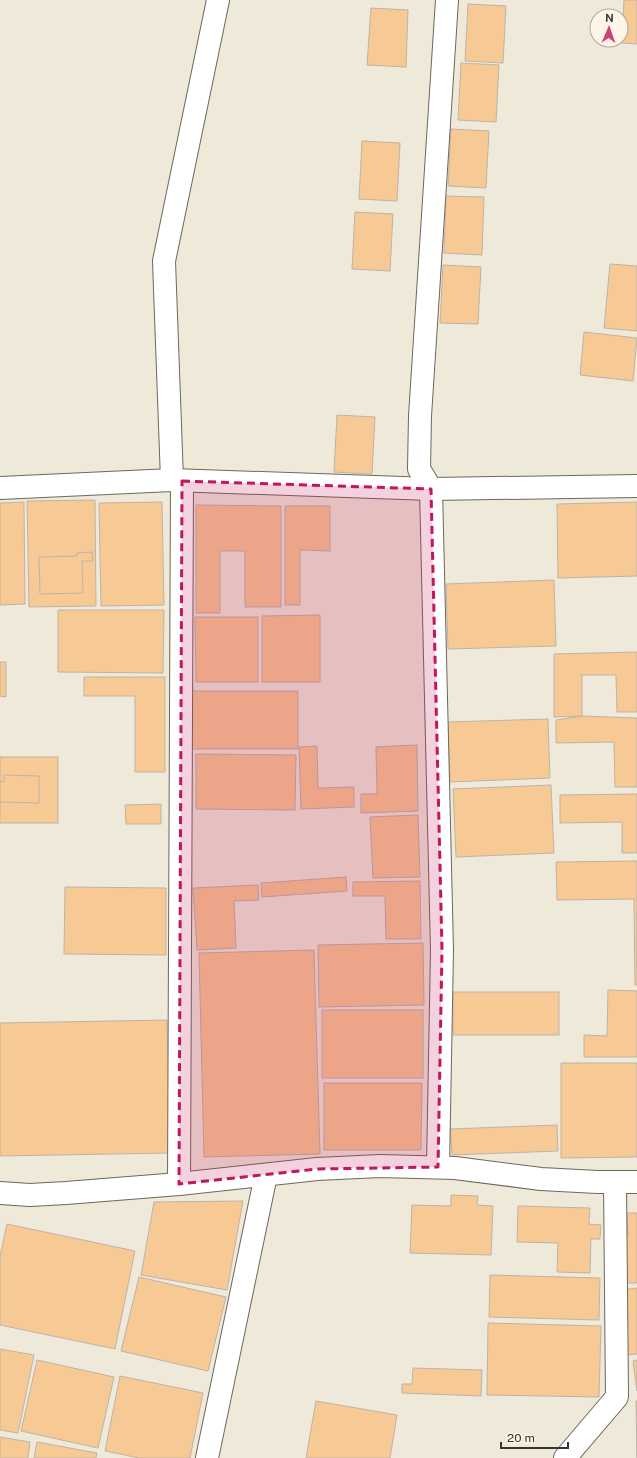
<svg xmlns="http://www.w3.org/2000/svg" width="637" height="1458" font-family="'Public Sans',sans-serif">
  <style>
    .building { fill: #f7c994; stroke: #beb3a8 }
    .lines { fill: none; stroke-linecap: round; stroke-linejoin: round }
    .minor-casing { stroke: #6d685b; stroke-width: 24 }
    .minor { stroke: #fff; stroke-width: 22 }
    .marked { fill: #c2185b; fill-opacity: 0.2; stroke: #c2185b; stroke-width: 3; stroke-dasharray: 8 5; stroke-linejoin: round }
  </style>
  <rect width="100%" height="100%" fill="#efe9da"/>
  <g class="building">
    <path d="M 624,0 L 637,0 L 637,44 L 622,43 Z"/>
    <path d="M 468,4 L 506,6 L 503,63 L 465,61 Z"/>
    <path d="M 371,8 L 408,10 L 406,67 L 367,65 Z"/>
    <path d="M 461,63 L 499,65 L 496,122 L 458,120 Z"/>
    <path d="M 451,129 L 489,131 L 486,188 L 448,186 Z"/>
    <path d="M 362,141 L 400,143 L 397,201 L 359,199 Z"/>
    <path d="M 446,196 L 484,197 L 482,255 L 444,253 Z"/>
    <path d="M 355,212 L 393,214 L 390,271 L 352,269 Z"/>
    <path d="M 610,264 L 637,266 L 637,331 L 604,328 Z"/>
    <path d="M 443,265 L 481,267 L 478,324 L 440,323 Z"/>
    <path d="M 584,332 L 637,338 L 633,381 L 580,375 Z"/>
    <path d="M 337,415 L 375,417 L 372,474 L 334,472 Z"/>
    <path d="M 95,500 L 96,606 L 29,607 L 27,501 Z"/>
    <path d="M 24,502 L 25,604 L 0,605 L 0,503 Z"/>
    <path d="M 162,502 L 164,605 L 101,606 L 99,503 Z"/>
    <path d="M 637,502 L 637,576 L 558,578 L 557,504 Z"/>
    <path d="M 196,505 L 281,506 L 281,607 L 245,607 L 245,551 L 220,551 L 220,613 L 196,613 Z"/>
    <path d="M 285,506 L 330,506 L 330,551 L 300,550 L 300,605 L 285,605 Z"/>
    <path d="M 92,552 L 93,561 L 82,561 L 83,593 L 40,594 L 39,557 L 77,556 L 77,553 Z"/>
    <path d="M 554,580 L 556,646 L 448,649 L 446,584 Z"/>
    <path d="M 58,610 L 164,610 L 163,673 L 58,672 Z"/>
    <path d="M 320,615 L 320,682 L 262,682 L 262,616 Z"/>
    <path d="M 195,617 L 258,617 L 258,682 L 196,682 Z"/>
    <path d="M 637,652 L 637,712 L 617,712 L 616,675 L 582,675 L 582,716 L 554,717 L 554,654 Z"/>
    <path d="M 0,662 L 6,662 L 6,697 L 0,696 Z"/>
    <path d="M 84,677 L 165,677 L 165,772 L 135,772 L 135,696 L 84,696 Z"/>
    <rect x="191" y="691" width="107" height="58"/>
    <path d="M 582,716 L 637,718 L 637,787 L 615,787 L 614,742 L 556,743 L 556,720 Z"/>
    <path d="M 548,719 L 550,778 L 450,782 L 448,722 Z"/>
    <path d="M 417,745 L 418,811 L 361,813 L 361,794 L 377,794 L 376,747 Z"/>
    <path d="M 317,746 L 318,788 L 354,787 L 354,807 L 301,809 L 299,747 Z"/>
    <path d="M 196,754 L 296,755 L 295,810 L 196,809 Z"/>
    <rect x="0" y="757" width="58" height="66"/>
    <path d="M 4,775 L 39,776 L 39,803 L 0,802 L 0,781 L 4,782 Z"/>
    <path d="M 551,785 L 554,853 L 456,857 L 453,789 Z"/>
    <path d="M 637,794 L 637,853 L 622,853 L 622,822 L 560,823 L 560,795 Z"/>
    <path d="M 161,804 L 161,824 L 126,824 L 125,805 Z"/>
    <path d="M 418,815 L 420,877 L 373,878 L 370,817 Z"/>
    <path d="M 637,861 L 637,985 L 635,985 L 634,899 L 557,900 L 556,862 Z"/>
    <path d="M 346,877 L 347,891 L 262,897 L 261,883 Z"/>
    <path d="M 420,881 L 421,939 L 386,939 L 385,896 L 353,896 L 353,882 Z"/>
    <path d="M 258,885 L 259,900 L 234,901 L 236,948 L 197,950 L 193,888 Z"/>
    <path d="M 65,887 L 166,888 L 166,955 L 64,954 Z"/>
    <path d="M 423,943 L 424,1005 L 319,1007 L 318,945 Z"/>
    <path d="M 314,950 L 320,1154 L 204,1157 L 199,953 Z"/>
    <path d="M 608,990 L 637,991 L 637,1057 L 584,1057 L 584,1035 L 607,1036 Z"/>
    <rect x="453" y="992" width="106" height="43"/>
    <rect x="322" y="1010" width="101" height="68"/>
    <path d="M 167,1020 L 170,1153 L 0,1156 L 0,1023 Z"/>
    <path d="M 561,1063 L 637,1063 L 637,1157 L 561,1158 Z"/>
    <path d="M 324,1083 L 422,1083 L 421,1150 L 324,1150 Z"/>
    <path d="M 557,1125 L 558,1151 L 452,1155 L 450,1129 Z"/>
    <path d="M 451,1195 L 478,1196 L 477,1205 L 493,1206 L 491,1255 L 410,1253 L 412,1205 L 451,1206 Z"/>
    <path d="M 243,1201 L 227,1290 L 141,1275 L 154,1202 Z"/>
    <path d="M 518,1206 L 590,1208 L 589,1224 L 601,1225 L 600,1239 L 591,1239 L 590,1273 L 557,1272 L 558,1243 L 517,1242 Z"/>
    <path d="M 627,1213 L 637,1213 L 637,1283 L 622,1283 L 620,1237 L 628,1236 Z"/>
    <path d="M 7,1224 L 135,1251 L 115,1349 L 0,1325 L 0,1256 Z"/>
    <path d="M 490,1275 L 600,1278 L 599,1320 L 489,1317 Z"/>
    <path d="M 139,1277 L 226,1297 L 208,1371 L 121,1351 Z"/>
    <path d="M 637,1288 L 637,1354 L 627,1355 L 621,1290 Z"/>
    <path d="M 488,1323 L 601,1326 L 599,1397 L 487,1395 Z"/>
    <path d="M 0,1349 L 34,1355 L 18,1433 L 0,1430 Z"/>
    <path d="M 37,1360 L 114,1377 L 98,1448 L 21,1431 Z"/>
    <path d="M 637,1360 L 637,1391 L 633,1361 Z"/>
    <path d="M 413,1368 L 482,1370 L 481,1396 L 402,1393 L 402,1384 L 412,1384 Z"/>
    <path d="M 120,1376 L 203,1393 L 190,1458 L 139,1458 L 105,1451 Z"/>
    <path d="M 316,1401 L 397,1415 L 390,1458 L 306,1458 Z"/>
    <path d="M 636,1401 L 637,1401 L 637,1458 Z"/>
    <path d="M 0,1437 L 30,1442 L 28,1458 L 0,1458 Z"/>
    <path d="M 37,1442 L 97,1453 L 96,1458 L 34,1458 Z"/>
  </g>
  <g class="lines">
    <defs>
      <g id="minor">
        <path d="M 172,480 L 164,261 L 218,0"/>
        <path d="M 0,488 L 172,480 L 431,489 L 637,486"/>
        <path d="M 438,1167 L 442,950 L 431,489 L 419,469 L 420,416 L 447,0"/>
        <path d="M 179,1184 L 182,481"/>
        <path d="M 0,1193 L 30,1195 L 66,1193 L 179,1184 L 317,1169 L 380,1166 L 455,1168 L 541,1179 L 597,1182 L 637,1182"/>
        <path d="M 207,1458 L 266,1175"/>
        <path d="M 565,1458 L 617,1397 L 615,1182"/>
      </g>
    </defs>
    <use href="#minor" class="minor-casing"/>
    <use href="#minor" class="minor"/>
  </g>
  <path class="marked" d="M 182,481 L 431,489 L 442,950 L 438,1167 L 317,1169 L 179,1184 Z"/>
  <g transform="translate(609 28) rotate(2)"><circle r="19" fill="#fdf6e8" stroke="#aea99e"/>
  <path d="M0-3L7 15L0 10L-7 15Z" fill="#cc4176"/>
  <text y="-6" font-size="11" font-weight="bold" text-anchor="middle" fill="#37352f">N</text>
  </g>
  <path d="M501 1442v6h67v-6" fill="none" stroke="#37352f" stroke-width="2"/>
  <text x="507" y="1442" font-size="12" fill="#37352f" stroke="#fdf6e8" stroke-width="3" paint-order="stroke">20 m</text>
</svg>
